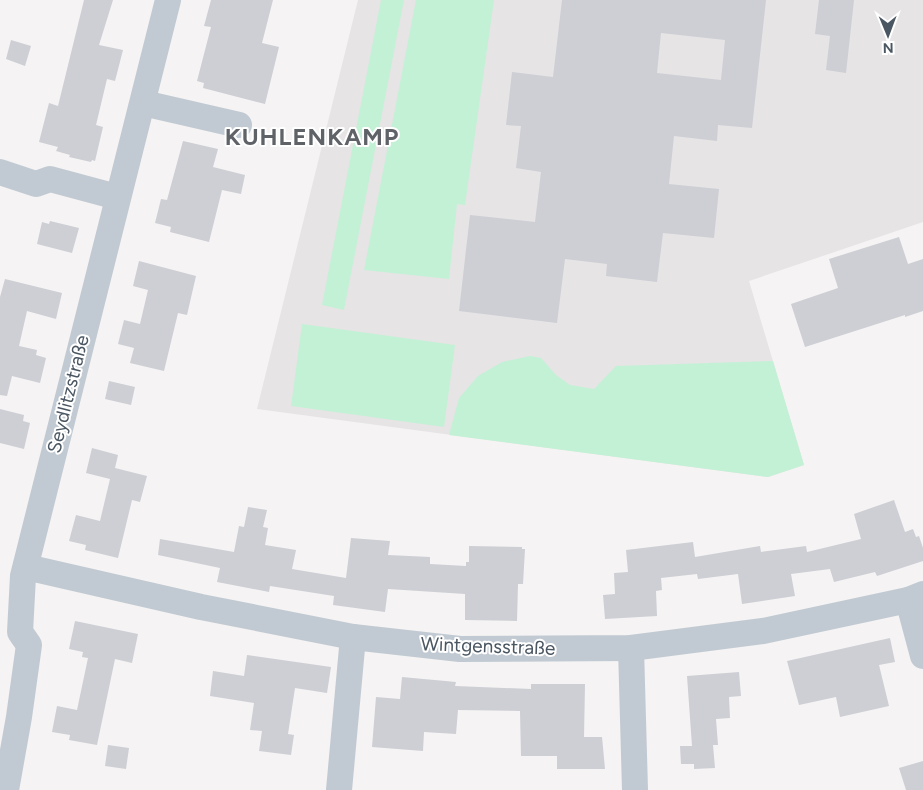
<svg xmlns="http://www.w3.org/2000/svg" width="923" height="790" font-family="Figtree,sans-serif">
  <style>
    .education { fill: #e6e4e5 }
    .green { fill: #c3f1d5 }
    .building { fill: #cdcfd5; fill-rule: evenodd }
    .lines { fill: none; stroke-linecap: round; stroke-linejoin: round }
    .minor { stroke: #c1cad2; stroke-width: 26 }
    .labels { text-anchor: middle; dominant-baseline: central; stroke-width: 4; stroke-linejoin: round; paint-order: stroke }
    .street-label { font-size: 19px; fill: #4a5661; stroke: #fff }
    .district-label { font-size: 24px; font-weight: bold; letter-spacing: 1px; fill: #5f6368; stroke: #fff }
  </style>
  <rect width="100%" height="100%" fill="#f5f3f3"/>
  <path class="education" d="M 358,0 L 923,0 L 923,222 L 749,281 L 804,465 L 768,477 L 257,409 Z"/>
  <g class="green">
    <path d="M 381,0 L 404,0 L 344,310 L 322,305 Z"/>
    <path d="M 416,0 L 494,0 L 465,205 L 457,204 L 449,279 L 364,270 Z"/>
    <path d="M 302,324 L 455,345 L 444,427 L 291,406 Z"/>
    <path d="M 530,356 L 541,358 L 556,375 L 570,385 L 594,389 L 616,366 L 773,361 L 804,465 L 768,477 L 449,435 L 459,398 L 478,376 L 502,362 Z"/>
  </g>
  <g class="building">
    <path d="M 84,0 L 113,0 L 99,45 L 123,50 L 115,81 L 107,79 L 96,125 L 103,127 L 95,161 L 92,160 L 91,162 L 69,157 L 70,155 L 56,151 L 58,147 L 39,142 L 49,103 L 58,106 Z"/>
    <path d="M 211,0 L 273,0 L 262,43 L 279,47 L 265,104 L 203,88 L 204,83 L 197,81 L 211,27 L 204,26 Z"/>
    <path d="M 562,0 L 766,0 L 752,128 L 718,125 L 717,141 L 674,136 L 669,184 L 719,189 L 714,238 L 663,233 L 657,282 L 606,276 L 607,264 L 565,259 L 557,323 L 459,311 L 470,215 L 535,222 L 541,172 L 516,168 L 521,126 L 506,125 L 512,72 L 553,77 ZM 661,33 L 725,40 L 721,80 L 657,73 Z"/>
    <path d="M 819,0 L 854,0 L 846,73 L 826,70 L 830,36 L 815,34 Z"/>
    <path d="M 11,40 L 31,46 L 25,66 L 6,59 Z"/>
    <path d="M 183,141 L 218,149 L 213,167 L 245,175 L 241,194 L 222,190 L 209,242 L 170,232 L 171,227 L 155,223 L 161,199 L 167,200 Z"/>
    <path d="M 50,221 L 79,228 L 72,253 L 37,244 L 42,222 L 49,224 Z"/>
    <path d="M 899,237 L 908,264 L 923,259 L 923,311 L 905,317 L 905,315 L 805,347 L 791,304 L 838,288 L 829,259 Z"/>
    <path d="M 139,261 L 196,276 L 187,315 L 178,313 L 164,371 L 130,363 L 134,348 L 118,344 L 124,320 L 140,324 L 148,290 L 133,286 Z"/>
    <path d="M 5,279 L 62,293 L 56,319 L 27,311 L 19,346 L 37,350 L 36,355 L 46,358 L 40,383 L 12,376 L 7,396 L 0,395 L 0,297 Z"/>
    <path d="M 109,381 L 135,387 L 131,405 L 105,399 Z"/>
    <path d="M 0,409 L 24,415 L 23,421 L 30,423 L 24,449 L 0,443 Z"/>
    <path d="M 92,448 L 118,455 L 115,468 L 147,476 L 140,502 L 132,500 L 118,558 L 85,550 L 86,545 L 69,541 L 76,515 L 100,521 L 110,479 L 86,473 Z"/>
    <path d="M 894,500 L 905,532 L 913,529 L 916,537 L 919,536 L 923,548 L 923,561 L 877,576 L 875,572 L 834,582 L 830,569 L 791,574 L 795,596 L 742,604 L 738,574 L 698,579 L 697,574 L 661,578 L 662,590 L 656,591 L 657,616 L 605,619 L 603,595 L 615,594 L 614,573 L 628,572 L 626,550 L 693,542 L 695,557 L 760,546 L 761,552 L 806,546 L 807,552 L 861,539 L 854,514 Z"/>
    <path d="M 248,507 L 267,510 L 263,527 L 268,528 L 265,545 L 296,550 L 292,569 L 346,578 L 351,538 L 390,541 L 388,555 L 430,557 L 430,564 L 466,566 L 466,562 L 469,562 L 469,546 L 522,547 L 522,549 L 525,549 L 523,584 L 518,584 L 517,621 L 465,620 L 465,594 L 388,589 L 385,612 L 333,605 L 334,596 L 270,586 L 269,592 L 217,582 L 220,568 L 158,555 L 160,539 L 234,552 L 239,526 L 244,527 Z"/>
    <path d="M 75,621 L 138,634 L 132,663 L 115,659 L 97,745 L 69,740 L 70,735 L 52,732 L 57,706 L 77,710 L 88,658 L 82,657 L 83,652 L 69,649 Z"/>
    <path d="M 890,638 L 895,662 L 879,665 L 889,706 L 840,717 L 836,697 L 799,705 L 787,661 Z"/>
    <path d="M 247,655 L 331,667 L 327,693 L 295,688 L 288,734 L 294,735 L 291,755 L 259,751 L 262,731 L 250,730 L 254,703 L 210,696 L 213,671 L 244,676 Z"/>
    <path d="M 739,672 L 741,696 L 729,697 L 730,718 L 716,719 L 718,745 L 713,745 L 715,768 L 694,769 L 694,764 L 681,764 L 680,746 L 692,746 L 687,676 Z"/>
    <path d="M 402,677 L 456,682 L 455,686 L 531,689 L 531,684 L 585,684 L 584,737 L 602,737 L 605,769 L 557,769 L 557,756 L 521,756 L 520,711 L 458,710 L 456,734 L 424,732 L 423,751 L 372,747 L 376,697 L 400,699 Z"/>
    <path d="M 108,745 L 129,748 L 126,769 L 105,766 Z"/>
    <path d="M 923,761 L 923,790 L 906,790 L 899,768 Z"/>
  </g>
  <g class="lines">
    <g class="minor">
      <path d="M 143,103 L 239,125"/>
      <path d="M 0,172 L 36,184 L 50,179 L 117,197"/>
      <path d="M 26,567 L 201,607 L 353,637 L 460,649 L 631,648 L 763,631 L 908,600 L 923,594"/>
      <path d="M 908,600 L 923,656"/>
      <path d="M 631,648 L 635,790"/>
      <path d="M 6,790 L 19,717 L 29,645 L 20,632 L 23,576 L 168,0"/>
      <path d="M 339,790 L 353,637"/>
    </g>
  </g>
  <g class="labels">
    <g class="street-label">
      <text transform="translate(68 394) rotate(-76)">Seydlitzstraße</text>
      <text transform="translate(488 646) rotate(2)">Wintgensstraße</text>
    </g>
    <g class="district-label">
      <text x="312" y="136">KUHLENKAMP</text>
    </g>
  </g>
  <g transform="translate(888 35) rotate(179)" stroke="#ffffff" stroke-width="4" paint-order="stroke">
  <path d="M0-4L9 19L0 12L-9 19Z" fill="#4a5661"/>
  <text y="-8" font-size="14" font-weight="bold" text-anchor="middle" fill="#4a5661">N</text>
  </g>
</svg>
